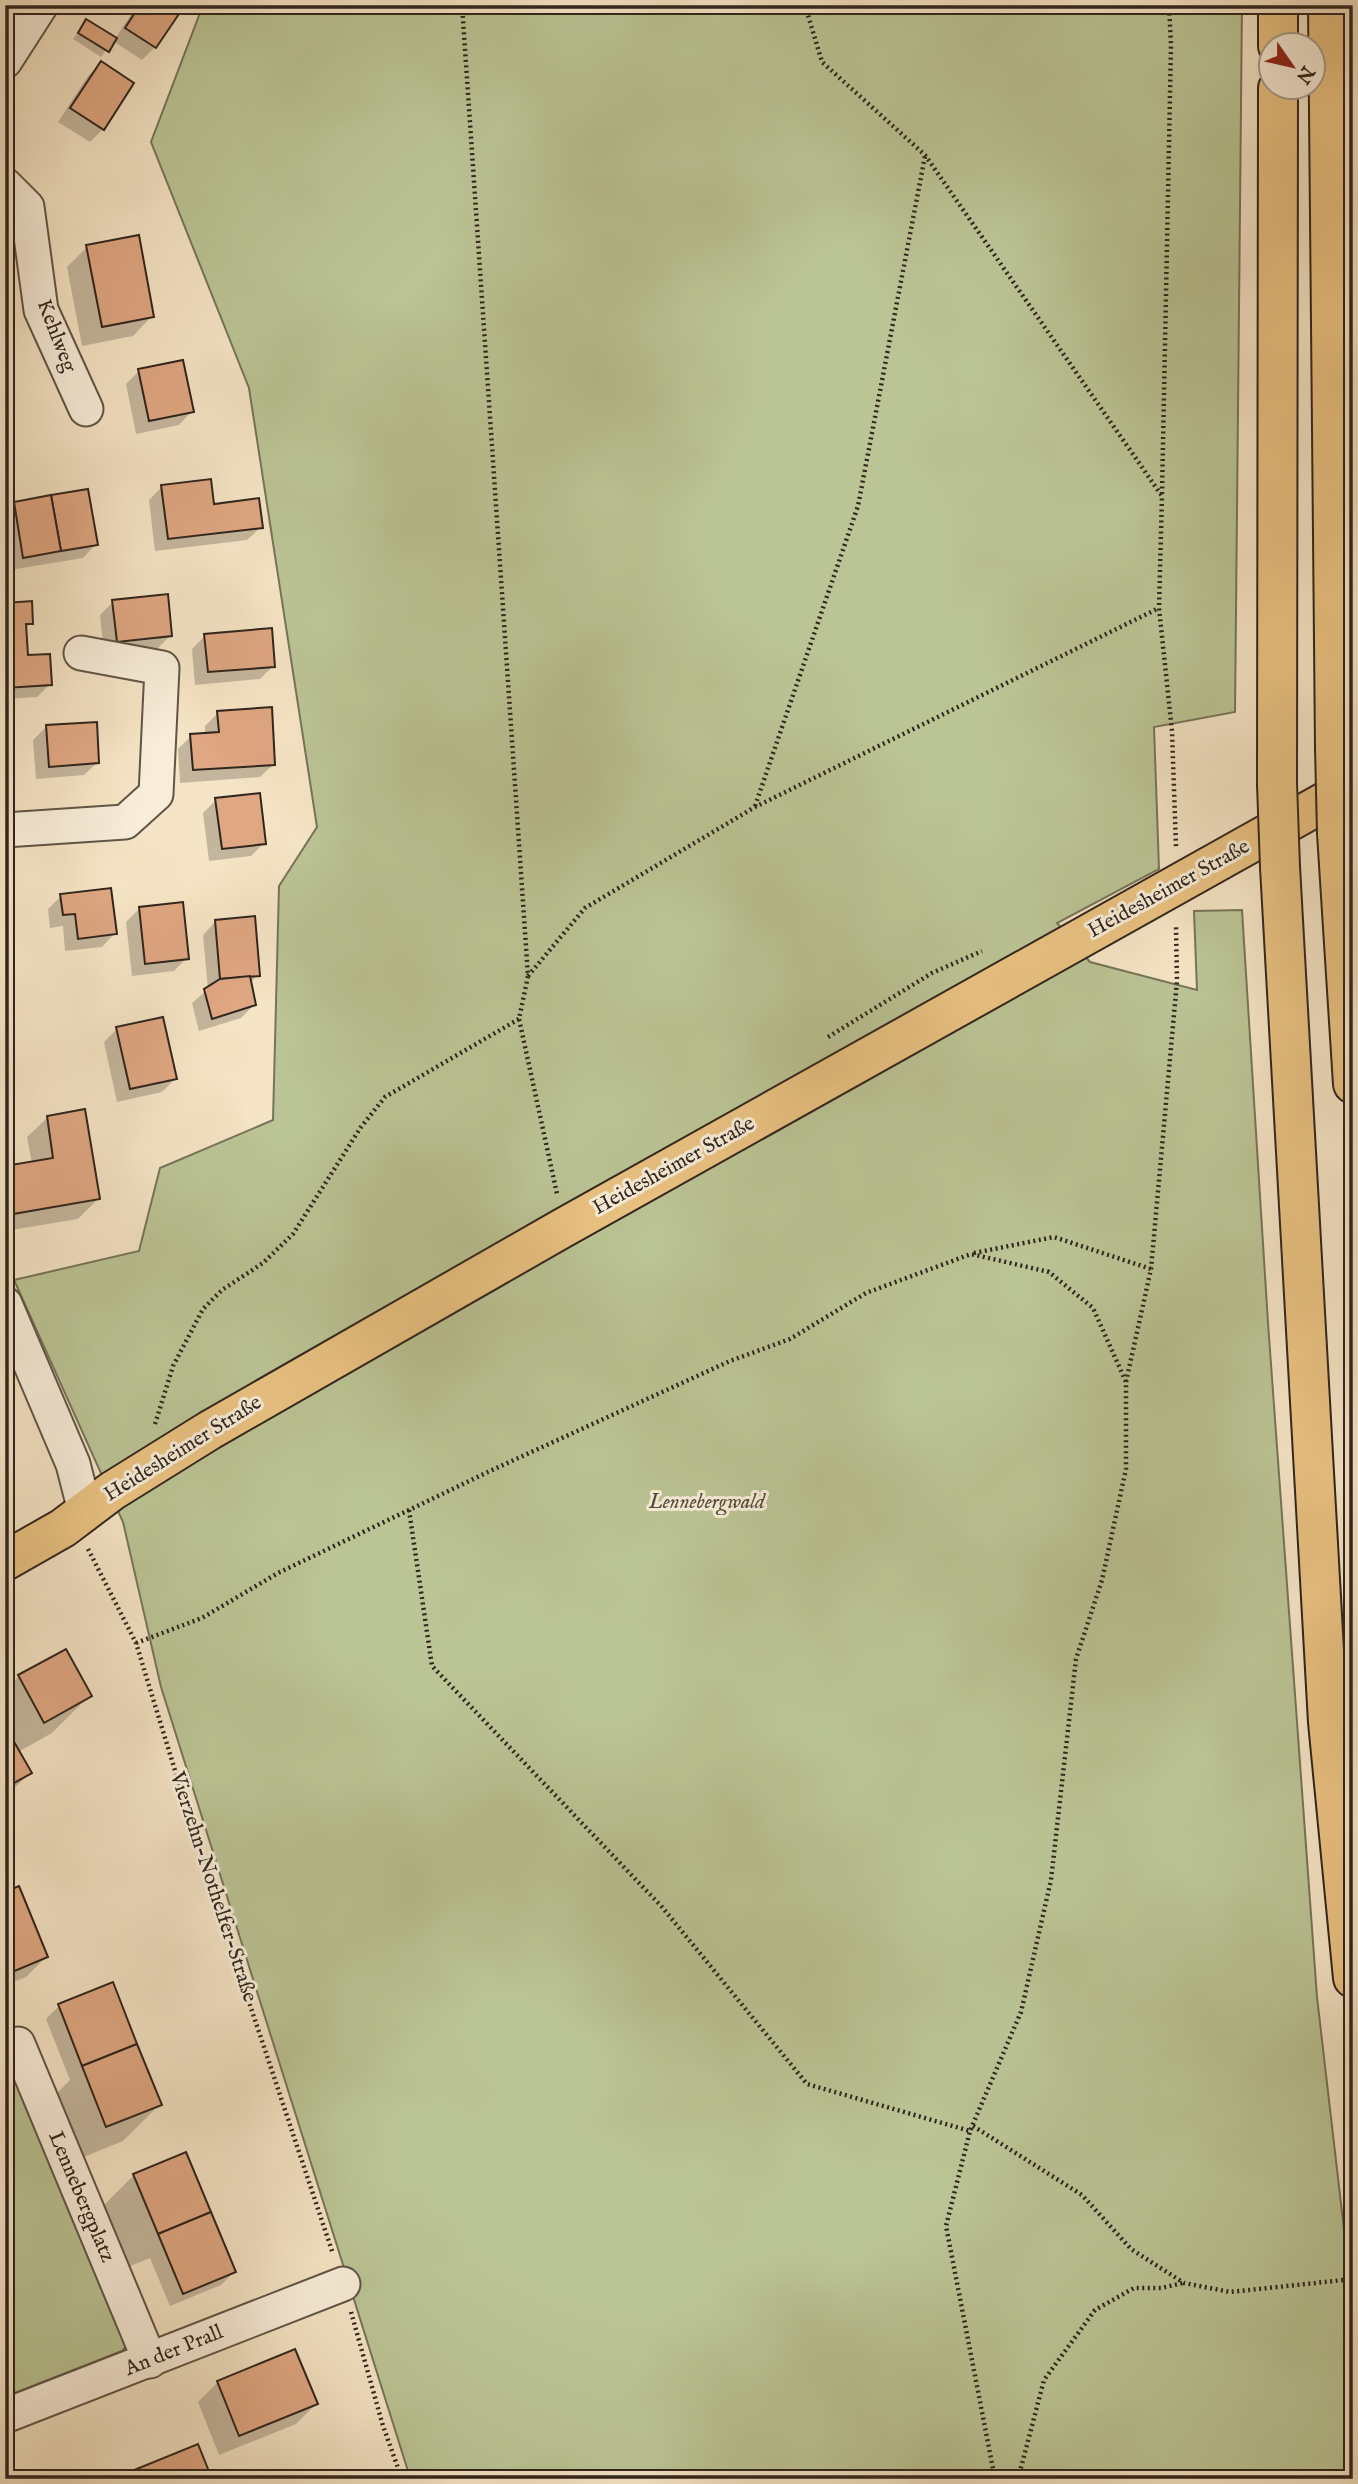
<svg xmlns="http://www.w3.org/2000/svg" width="1358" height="2484" font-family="'IM FELL English',serif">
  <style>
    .green { fill: #bbc495; stroke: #767459; stroke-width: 2 }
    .shadow { fill: #0003 }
    .building { fill: #dfa782; stroke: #30251d; stroke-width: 2 }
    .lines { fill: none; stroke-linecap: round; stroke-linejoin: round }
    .minor-casing { stroke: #615547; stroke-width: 37 }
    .major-casing { stroke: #30251d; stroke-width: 42 }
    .highway-casing { stroke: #30251d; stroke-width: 42 }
    .path { stroke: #30251d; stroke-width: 4.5; stroke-dasharray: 2 3.5; stroke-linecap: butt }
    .minor { stroke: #f8edd9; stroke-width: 33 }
    .major { stroke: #eac282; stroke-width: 38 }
    .highway { stroke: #eac282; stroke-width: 38 }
    .highway-bridge-casing { stroke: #30251d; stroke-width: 42; stroke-linecap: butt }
    .highway-bridge { stroke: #eac282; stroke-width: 38 }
    .labels { text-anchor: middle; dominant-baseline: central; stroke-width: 6; stroke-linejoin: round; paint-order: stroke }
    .street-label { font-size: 21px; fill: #30251d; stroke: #f8edd9 }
    .park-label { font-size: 21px; font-style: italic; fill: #534d3b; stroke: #f8edd9 }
  </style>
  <rect width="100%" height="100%" fill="#f5e4c5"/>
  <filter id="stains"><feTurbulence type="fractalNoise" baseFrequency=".00286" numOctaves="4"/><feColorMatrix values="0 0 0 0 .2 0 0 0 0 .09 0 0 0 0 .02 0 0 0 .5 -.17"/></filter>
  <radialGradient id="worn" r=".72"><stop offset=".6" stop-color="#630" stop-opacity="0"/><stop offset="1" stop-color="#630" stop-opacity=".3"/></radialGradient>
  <g class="green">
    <path d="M 203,5 L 1242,5 L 1235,712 L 1154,727 L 1159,869 L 1057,923 L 1090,962 L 1197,990 L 1194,911 L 1242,910 L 1268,1323 L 1317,1997 L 1353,2307 L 1353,2479 L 402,2479 L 408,2471 L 161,1687 L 123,1522 L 14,1280 L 139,1251 L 160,1168 L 273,1120 L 279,886 L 317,827 L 249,388 L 151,142 Z"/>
    <path d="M 5,2059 L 11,2062 L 127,2345 L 122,2351 L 7,2396 L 5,2396 Z"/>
  </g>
  <g class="shadow">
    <path d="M 137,5 L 182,5 L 155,47 L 142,60 L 113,41 L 101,57 L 73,39 L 87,21 L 115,39 Z"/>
    <path d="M 101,63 L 103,129 L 90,142 L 58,122 L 88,76 Z"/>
    <path d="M 87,247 L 152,316 L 133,336 L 82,346 L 67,267 Z"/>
    <path d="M 139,371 L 192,411 L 179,425 L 136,434 L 126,384 Z"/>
    <path d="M 162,487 L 261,527 L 247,540 L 155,551 L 149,500 Z"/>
    <path d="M 15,503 L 96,544 L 83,558 L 10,570 L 5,541 L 5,512 Z"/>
    <path d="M 113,602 L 170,636 L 157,649 L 104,654 L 100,615 Z"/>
    <path d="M 5,604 L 31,623 L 24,630 L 26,657 L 50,684 L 37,697 L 5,699 Z"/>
    <path d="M 205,636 L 273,666 L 260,679 L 195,685 L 192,649 Z"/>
    <path d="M 218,713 L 274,764 L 260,777 L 180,783 L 178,749 L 191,736 L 205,735 L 205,726 Z"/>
    <path d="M 46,727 L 98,762 L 84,775 L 36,779 L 33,740 Z"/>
    <path d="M 216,800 L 264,843 L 251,856 L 209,861 L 203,813 Z"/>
    <path d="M 61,896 L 115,933 L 102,947 L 65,951 L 63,926 L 50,928 L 48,909 Z"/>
    <path d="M 139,909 L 187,958 L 174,971 L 132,976 L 126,922 Z"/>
    <path d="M 216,921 L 258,975 L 250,983 L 254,1005 L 241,1018 L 199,1031 L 192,1003 L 208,989 L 203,935 Z"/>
    <path d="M 117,1029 L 175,1079 L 162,1092 L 117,1102 L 104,1042 Z"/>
    <path d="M 47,1118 L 98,1199 L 78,1219 L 5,1231 L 5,1168 L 32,1163 L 27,1137 Z"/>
    <path d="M 65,1651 L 89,1696 L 52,1733 L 18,1752 L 30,1773 L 5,1797 L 5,1690 L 19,1676 Z"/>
    <path d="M 5,1894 L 46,1957 L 26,1977 L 5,1985 Z"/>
    <path d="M 59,2006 L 160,2104 L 123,2141 L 69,2163 L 46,2104 L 70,2080 L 46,2019 Z"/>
    <path d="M 134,2175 L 234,2272 L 221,2285 L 170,2306 L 150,2258 L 121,2270 L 97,2212 Z"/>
    <path d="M 218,2382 L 316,2404 L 296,2424 L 219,2455 L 198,2402 Z"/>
  </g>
  <g class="building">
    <path d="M 140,5 L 185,5 L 156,48 L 125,28 Z"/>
    <path d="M 86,19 L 117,38 L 109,52 L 78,33 Z"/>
    <path d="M 101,61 L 134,83 L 104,130 L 70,108 Z"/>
    <path d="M 139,235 L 154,317 L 102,327 L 86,245 Z"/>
    <path d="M 183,360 L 194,412 L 149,421 L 138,369 Z"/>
    <path d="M 211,479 L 214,504 L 259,498 L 263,528 L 168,539 L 161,485 Z"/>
    <path d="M 88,489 L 98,545 L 61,551 L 51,495 Z"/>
    <path d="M 51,495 L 61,551 L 23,558 L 14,502 Z"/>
    <path d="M 168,594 L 172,636 L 117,642 L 112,600 Z"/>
    <path d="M 32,601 L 33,624 L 26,624 L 28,655 L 50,654 L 52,685 L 5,688 L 5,603 Z"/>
    <path d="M 272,628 L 275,667 L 208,672 L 204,634 Z"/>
    <path d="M 272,707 L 275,765 L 193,770 L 190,734 L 219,732 L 217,711 Z"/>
    <path d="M 97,722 L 99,763 L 49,767 L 46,725 Z"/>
    <path d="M 5,751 L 11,789 L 5,789 Z"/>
    <path d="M 260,793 L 266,844 L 222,849 L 215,798 Z"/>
    <path d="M 7,865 L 11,900 L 5,901 L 5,866 Z"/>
    <path d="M 111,888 L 117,934 L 78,939 L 75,914 L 63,915 L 60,894 Z"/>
    <path d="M 183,902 L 189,959 L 145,964 L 139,907 Z"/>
    <path d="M 255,916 L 260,976 L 220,979 L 215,920 Z"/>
    <path d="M 250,976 L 256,1005 L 212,1019 L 204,989 L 220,979 Z"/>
    <path d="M 163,1017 L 177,1079 L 130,1089 L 116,1027 Z"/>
    <path d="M 85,1109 L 100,1199 L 13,1214 L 5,1166 L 53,1158 L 47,1116 Z"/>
    <path d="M 66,1649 L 92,1696 L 44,1723 L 18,1675 Z"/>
    <path d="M 5,1726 L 32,1773 L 5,1788 Z"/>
    <path d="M 19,1886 L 48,1957 L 5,1975 L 5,1892 Z"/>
    <path d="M 113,1982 L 137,2044 L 82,2066 L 58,2004 Z"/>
    <path d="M 137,2044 L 162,2105 L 106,2127 L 82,2066 Z"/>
    <path d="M 186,2152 L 211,2212 L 158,2234 L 133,2174 Z"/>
    <path d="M 211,2212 L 236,2272 L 183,2294 L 158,2234 Z"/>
    <path d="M 295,2349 L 318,2404 L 239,2436 L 217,2381 Z"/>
    <path d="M 198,2444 L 212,2479 L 144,2479 L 139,2468 Z"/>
    <path d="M 139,2468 L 144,2479 L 112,2479 Z"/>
  </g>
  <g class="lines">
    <defs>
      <g id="minor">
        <path d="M 5,61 L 41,5"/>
        <path d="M 5,185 L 27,207 L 41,310 L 86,409"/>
        <path d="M 5,830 L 125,822 L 156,794 L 162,668 L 81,653"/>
        <path d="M 5,1304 L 73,1464 L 85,1511"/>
        <path d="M 5,2046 L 18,2044 L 150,2361"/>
        <path d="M 5,2416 L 343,2284"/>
      </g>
      <path id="major" d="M 5,1561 L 63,1528 L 112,1491 L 210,1430 L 561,1229 L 1353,786"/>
      <g id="highway">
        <path d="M 1328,5 L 1335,747"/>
        <path d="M 1278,46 L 1278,5"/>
        <path d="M 1277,784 L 1278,88"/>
        <path d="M 1337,833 L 1353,1084"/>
        <path d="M 1280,867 L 1328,1722 L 1353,1978"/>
      </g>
    </defs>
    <use href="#minor" class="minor-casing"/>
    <use href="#major" class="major-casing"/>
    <use href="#highway" class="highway-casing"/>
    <g class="path">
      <path d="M 462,5 L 528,976 L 519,1019 L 557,1194"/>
      <path d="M 805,5 L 822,62 L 925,155 L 1162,496 L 1159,608 L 1172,731 L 1176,847"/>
      <path d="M 1162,494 L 1171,45 L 1169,5"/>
      <path d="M 755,806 L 858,506 L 925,156"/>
      <path d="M 528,976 L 585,908 L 755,807 L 1159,608"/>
      <path d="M 828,1037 L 932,973 L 982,951"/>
      <path d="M 974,1253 L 1054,1237 L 1151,1269"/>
      <path d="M 1126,1382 L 1151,1269 L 1177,981 L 1176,926"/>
      <path d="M 155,1424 L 173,1366 L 203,1309 L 222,1290 L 263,1263 L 293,1234 L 361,1127 L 385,1097 L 519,1019"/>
      <path d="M 409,1510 L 432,1666 L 662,1907 L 807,2084 L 970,2131 L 946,2226 L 995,2479"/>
      <path d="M 88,1549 L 136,1643 L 210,1885 L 333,2254"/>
      <path d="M 136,1643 L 202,1618 L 278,1573 L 490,1471 L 730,1361 L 790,1339 L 866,1293 L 971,1254 L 1049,1272 L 1093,1308 L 1126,1382 L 1126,1469 L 1102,1580 L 1076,1659 L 1051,1880 L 1021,2012 L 970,2131"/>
      <path d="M 973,2126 L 1082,2195 L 1131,2249 L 1184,2283 L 1230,2292 L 1353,2279"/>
      <path d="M 351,2312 L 383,2426 L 402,2479"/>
      <path d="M 1018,2479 L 1044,2380 L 1095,2310 L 1134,2288 L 1161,2288 L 1183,2283"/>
    </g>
    <use href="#minor" class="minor"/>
    <use href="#major" class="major"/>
    <use href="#highway" class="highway"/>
    <defs>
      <g id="highway-bridge">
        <path d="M 1335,747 L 1337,833"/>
        <path d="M 1277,784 L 1280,867"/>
      </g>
    </defs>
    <use href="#highway-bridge" class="highway-bridge-casing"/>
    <use href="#highway-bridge" class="highway-bridge"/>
  </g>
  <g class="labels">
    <g class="street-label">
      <text transform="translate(56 336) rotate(69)">Kehlweg</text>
      <text transform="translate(1169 889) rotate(-29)">Heidesheimer Straße</text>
      <text transform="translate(674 1166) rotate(-29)">Heidesheimer Straße</text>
      <text transform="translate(183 1449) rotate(-32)">Heidesheimer Straße</text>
      <text transform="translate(213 1887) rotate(72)">Vierzehn-Nothelfer-Straße</text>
      <text transform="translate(81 2197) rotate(67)">Lennebergplatz</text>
      <text transform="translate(174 2351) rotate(-22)">An der Prall</text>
    </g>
    <g class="park-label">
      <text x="707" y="1502">Lennebergwald</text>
    </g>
  </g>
  <rect width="1358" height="2484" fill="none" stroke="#f5e4c5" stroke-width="28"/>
  <rect x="7" y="7" width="1344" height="2470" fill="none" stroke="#30251d" stroke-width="3.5"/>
  <rect x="14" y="14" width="1330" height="2456" fill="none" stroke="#30251d" stroke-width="2"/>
  <g transform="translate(1292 66) rotate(124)"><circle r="33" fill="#f8edd9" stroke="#a89d8e" stroke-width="2"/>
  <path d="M0-5L12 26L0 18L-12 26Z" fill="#8f2418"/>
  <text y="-10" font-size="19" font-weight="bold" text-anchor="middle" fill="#30251d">N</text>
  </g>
  <rect width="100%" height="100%" filter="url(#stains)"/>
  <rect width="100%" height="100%" fill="url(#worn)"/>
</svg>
